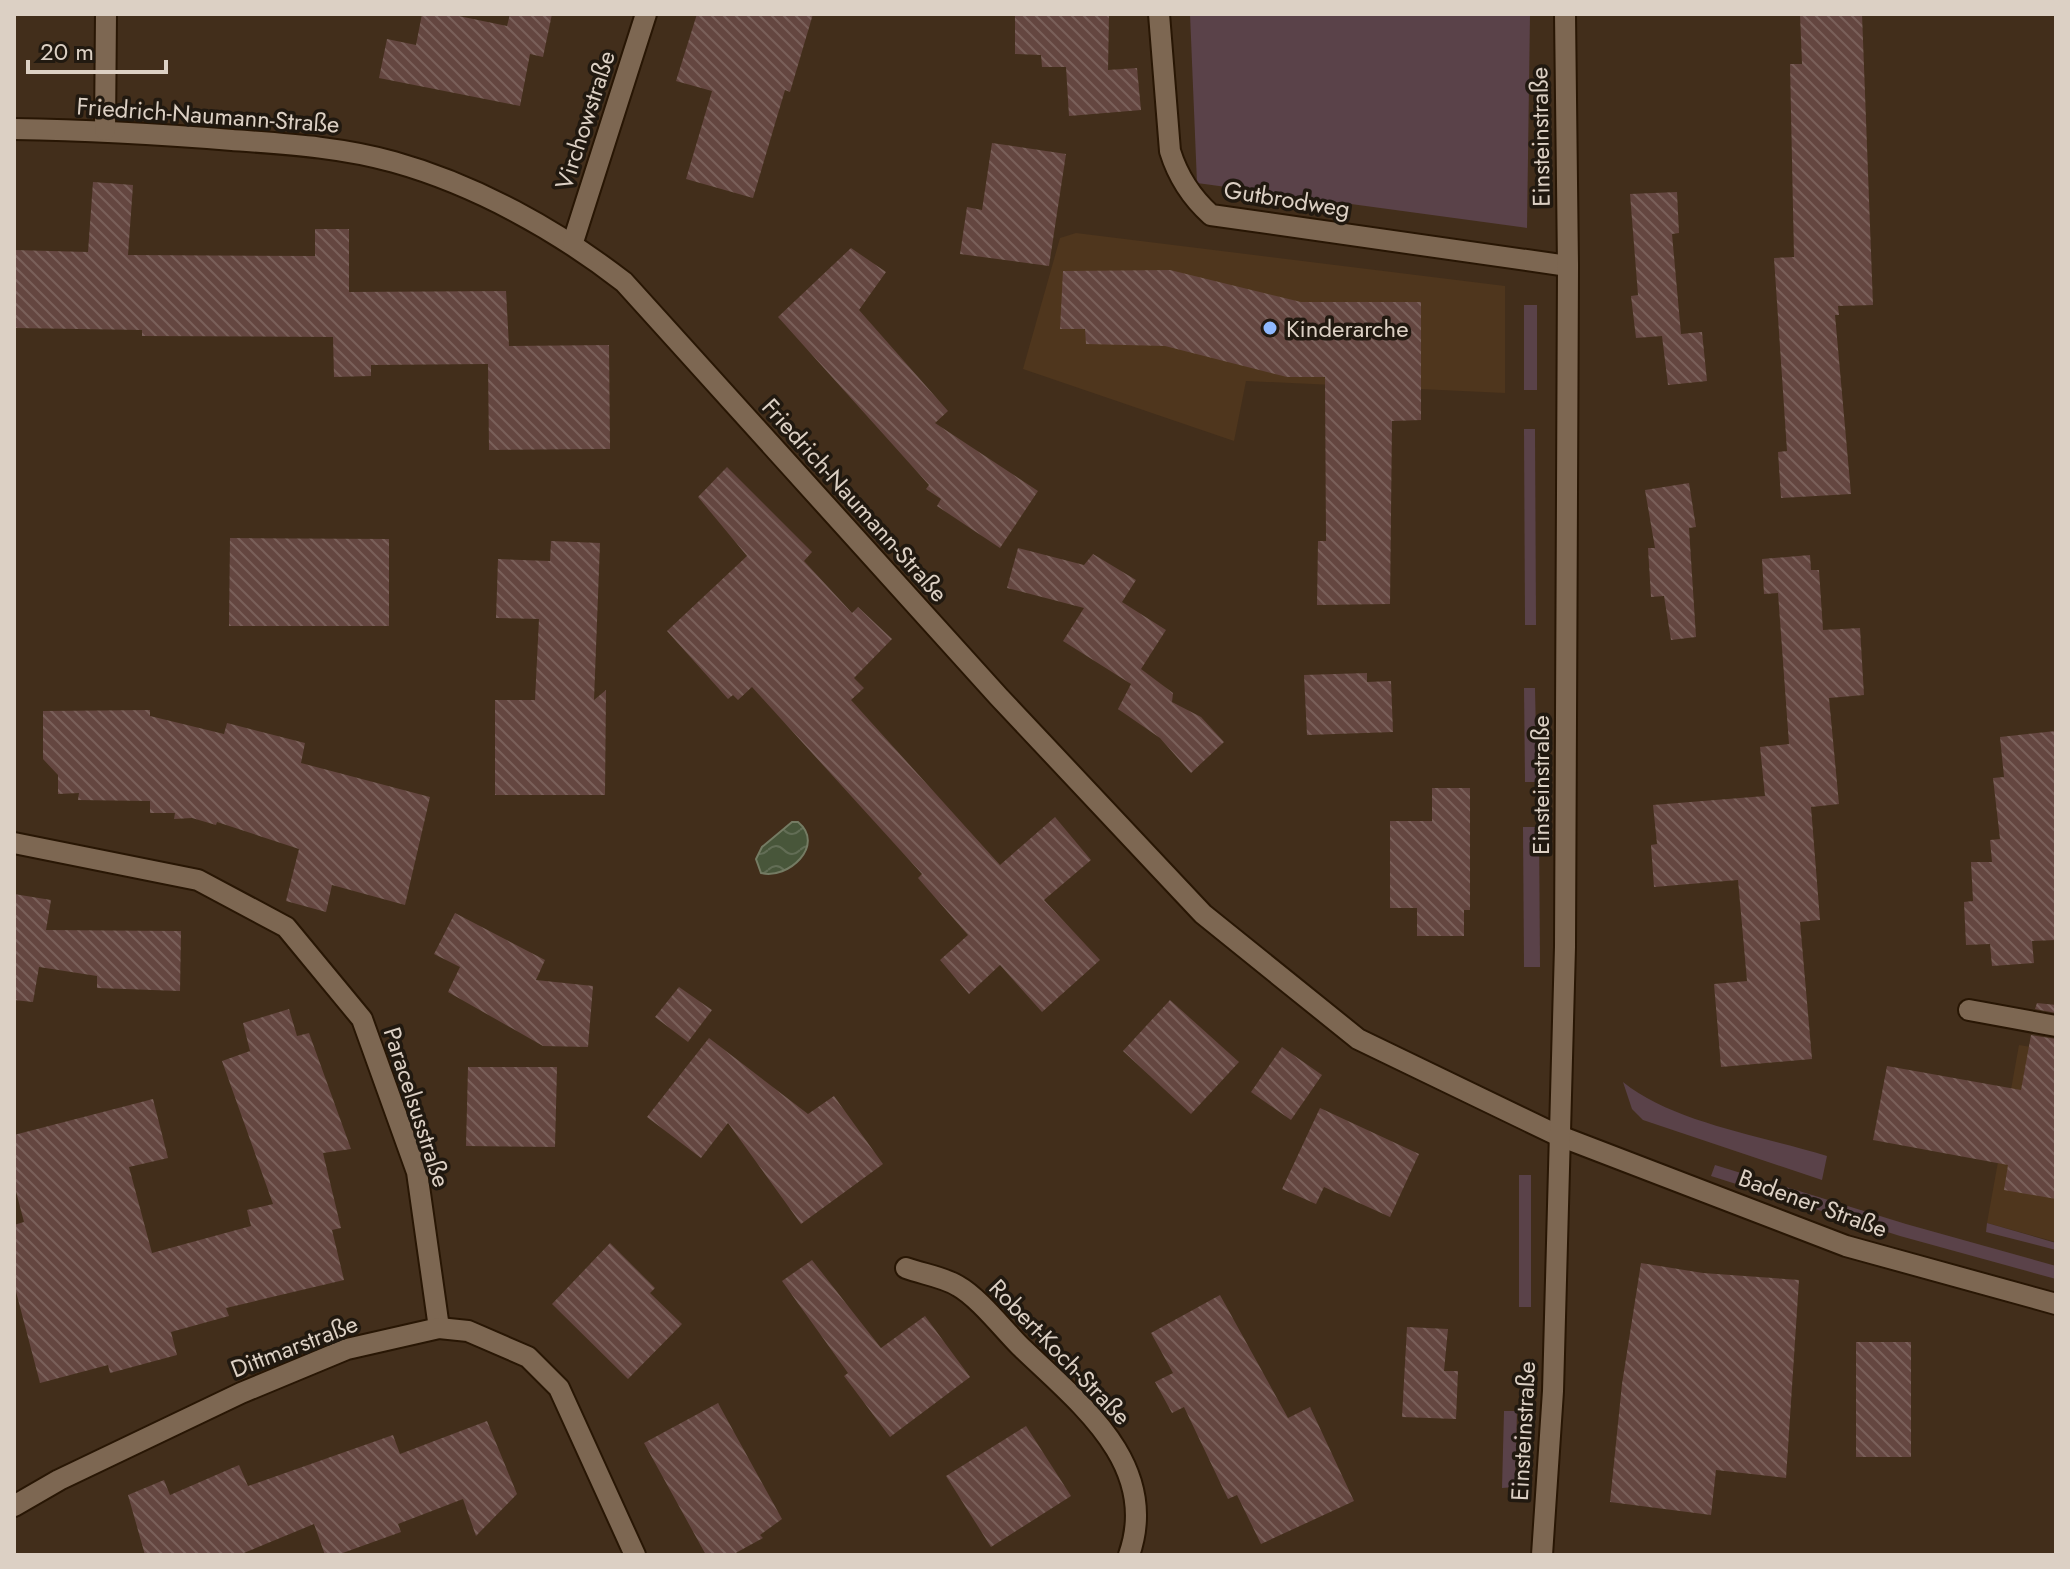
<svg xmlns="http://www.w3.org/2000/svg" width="2070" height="1569" font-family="Jost,sans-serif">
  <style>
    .built { fill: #4f361d }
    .grass { fill: #5a4249 }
    .water { fill: url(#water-waves); stroke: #747b63; stroke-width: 2 }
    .building { fill: url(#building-back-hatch) }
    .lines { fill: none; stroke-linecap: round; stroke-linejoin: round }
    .minor-casing { stroke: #281604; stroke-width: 24 }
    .minor { stroke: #7d6752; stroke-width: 20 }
    .poi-dot { fill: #8fb8fd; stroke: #211910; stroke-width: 3 }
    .labels { text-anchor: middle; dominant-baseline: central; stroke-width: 7; stroke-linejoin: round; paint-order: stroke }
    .street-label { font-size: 24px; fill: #dcd0c4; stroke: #211910 }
    .poi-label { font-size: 24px; fill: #dcd0c4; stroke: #211910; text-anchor: start }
  </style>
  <defs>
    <pattern id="water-waves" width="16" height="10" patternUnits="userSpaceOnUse" patternTransform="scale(2)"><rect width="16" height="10" fill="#48563a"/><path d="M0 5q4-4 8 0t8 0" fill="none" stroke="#626d55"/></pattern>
    <pattern id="building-back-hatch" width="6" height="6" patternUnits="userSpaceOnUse" patternTransform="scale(2)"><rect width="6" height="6" fill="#644640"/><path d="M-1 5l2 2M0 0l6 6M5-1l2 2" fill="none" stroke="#7a605a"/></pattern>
  </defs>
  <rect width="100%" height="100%" fill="#422e1b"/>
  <g class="built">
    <path d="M 1076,233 L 1505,286 L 1505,393 L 1246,381 L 1234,441 L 1023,369 L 1060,238 Z"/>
    <path d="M 2019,1045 L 2056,1051 L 2056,1242 L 1987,1223 Z"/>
  </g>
  <g class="grass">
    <path d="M 1190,14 L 1530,14 L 1527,228 L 1197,183 Z"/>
    <rect x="1524" y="305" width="13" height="85"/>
    <path d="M 1524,429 L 1535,429 L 1536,625 L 1525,625 Z"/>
    <path d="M 1524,688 L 1535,688 L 1537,782 L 1525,782 Z"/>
    <path d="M 1523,827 L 1539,827 L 1540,967 L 1524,967 Z"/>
    <path d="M 1623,1082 C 1673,1123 1764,1136 1827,1156 L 1822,1180 L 1643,1120 L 1632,1109 Z"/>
    <path d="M 1715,1165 L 1906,1224 L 2056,1266 L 2056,1279 L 1900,1236 L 1711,1176 Z"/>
    <rect x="1519" y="1175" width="12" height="132"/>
    <path d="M 1987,1223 L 2056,1243 L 2056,1250 L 1986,1232 Z"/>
    <path d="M 1504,1411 L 1517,1411 L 1515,1487 L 1502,1488 Z"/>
  </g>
  <path class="water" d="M 792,822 L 798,822 C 826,845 788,880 761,873 L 756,859 L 762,847 Z"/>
  <g class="building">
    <path d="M 422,14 L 449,14 L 507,26 L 510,14 L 552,14 L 543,57 L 530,54 L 520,106 L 379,78 L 387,39 L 416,45 Z"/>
    <path d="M 697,14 L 813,14 L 790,92 L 785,90 L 753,198 L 686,179 L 712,91 L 676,81 Z"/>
    <path d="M 1015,14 L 1109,14 L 1108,70 L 1137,68 L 1141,110 L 1069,116 L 1066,67 L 1042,67 L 1041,55 L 1015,54 Z"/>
    <path d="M 1800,14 L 1862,14 L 1873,305 L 1838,306 L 1839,315 L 1835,315 L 1851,494 L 1781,498 L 1778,452 L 1787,451 L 1774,258 L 1794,257 L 1790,64 L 1802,64 Z"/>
    <path d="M 992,143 L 1066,154 L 1049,266 L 960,254 L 967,207 L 982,210 Z"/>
    <path d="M 93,182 L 133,185 L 128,255 L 315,256 L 315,229 L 349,229 L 349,292 L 506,291 L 509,346 L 609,345 L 610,449 L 489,450 L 488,364 L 371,365 L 371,376 L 334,377 L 333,337 L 142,336 L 142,330 L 14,328 L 14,250 L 88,252 Z"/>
    <path d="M 1677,192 L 1679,233 L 1672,234 L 1681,334 L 1702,332 L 1707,381 L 1668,385 L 1662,336 L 1636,338 L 1631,296 L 1638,295 L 1630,194 Z"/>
    <path d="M 851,248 L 886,272 L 859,310 L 948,411 L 935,423 L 1038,491 L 1000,548 L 937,506 L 941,499 L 926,489 L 929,485 L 778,317 Z"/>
    <path d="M 1170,270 L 1301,302 L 1421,302 L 1421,420 L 1392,421 L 1390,604 L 1317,605 L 1318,541 L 1326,541 L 1325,377 L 1287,377 L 1165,346 L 1086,344 L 1085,329 L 1060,329 L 1063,271 Z"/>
    <path d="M 727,467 L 812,552 L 804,561 L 852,613 L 858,607 L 892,639 L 854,678 L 864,688 L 851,700 L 1000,865 L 1055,817 L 1091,860 L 1044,900 L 1100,960 L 1042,1012 L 1000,965 L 969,994 L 940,960 L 968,935 L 918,878 L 922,874 L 752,687 L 738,700 L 733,695 L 728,699 L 667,631 L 747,556 L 698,497 Z"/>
    <path d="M 1689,483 L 1696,527 L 1689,528 L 1696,637 L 1671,640 L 1664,596 L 1651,597 L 1648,548 L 1655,548 L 1645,490 Z"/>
    <path d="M 230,538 L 389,539 L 389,626 L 229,626 Z"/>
    <path d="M 551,541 L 600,543 L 594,700 L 606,690 L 605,795 L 495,795 L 495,700 L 535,700 L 539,619 L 496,618 L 498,559 L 550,561 Z"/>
    <path d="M 1018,548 L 1084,565 L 1093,554 L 1136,580 L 1122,602 L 1166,630 L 1141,669 L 1173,693 L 1172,702 L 1201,717 L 1224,742 L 1191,773 L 1160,738 L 1118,709 L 1131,684 L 1063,641 L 1084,608 L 1007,588 Z"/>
    <path d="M 1810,555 L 1811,570 L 1819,570 L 1823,630 L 1860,628 L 1864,695 L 1829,698 L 1839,804 L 1811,807 L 1820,920 L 1800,922 L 1812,1059 L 1721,1067 L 1714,984 L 1747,981 L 1738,880 L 1654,887 L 1651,845 L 1657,844 L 1653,805 L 1765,796 L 1760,747 L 1789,744 L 1778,593 L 1764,594 L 1762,559 Z"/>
    <path d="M 1367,673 L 1367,682 L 1391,681 L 1393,732 L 1307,735 L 1304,675 Z"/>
    <path d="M 150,710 L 150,716 L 224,734 L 227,723 L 305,743 L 301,763 L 430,797 L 405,905 L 332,885 L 326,912 L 286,901 L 299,849 L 217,822 L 216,825 L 192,818 L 174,819 L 175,813 L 150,813 L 150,801 L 78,800 L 79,793 L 58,794 L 58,775 L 43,759 L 43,711 Z"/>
    <path d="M 2056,731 L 2056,940 L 2032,941 L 2034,963 L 1992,966 L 1990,944 L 1966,945 L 1964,902 L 1973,901 L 1971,862 L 1992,862 L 1990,840 L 2000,839 L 1993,778 L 2004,777 L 2000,737 Z"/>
    <path d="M 1432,788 L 1470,788 L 1470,910 L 1464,910 L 1464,936 L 1417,936 L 1417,908 L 1390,908 L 1390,821 L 1432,821 Z"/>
    <path d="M 14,894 L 51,900 L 46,930 L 181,931 L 180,991 L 97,988 L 97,976 L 39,967 L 33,1002 L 14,1000 Z"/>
    <path d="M 455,913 L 545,960 L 536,980 L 593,986 L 588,1047 L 543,1046 L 448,992 L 460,967 L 434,954 Z"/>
    <path d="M 679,987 L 712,1010 L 688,1042 L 655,1017 Z"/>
    <path d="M 1170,1000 L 1239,1062 L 1191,1114 L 1123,1051 Z"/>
    <path d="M 2037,1003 L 2056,1005 L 2056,1013 L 2035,1009 Z"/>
    <path d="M 289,1009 L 297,1036 L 309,1033 L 351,1149 L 323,1153 L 341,1228 L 332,1230 L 344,1280 L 226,1308 L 229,1316 L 171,1332 L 177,1355 L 110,1373 L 108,1365 L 40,1383 L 14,1284 L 14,1225 L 24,1222 L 14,1184 L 14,1135 L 153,1099 L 168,1158 L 129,1167 L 152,1253 L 251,1226 L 247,1210 L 273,1204 L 222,1061 L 250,1051 L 243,1023 Z"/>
    <path d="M 2031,1035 L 2056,1039 L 2056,1199 L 2004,1190 L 2008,1165 L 1873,1140 L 1887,1066 L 2021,1090 Z"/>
    <path d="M 709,1038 L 808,1114 L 834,1096 L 883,1164 L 801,1224 L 728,1123 L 701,1158 L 647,1117 Z"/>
    <path d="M 1282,1047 L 1322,1075 L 1291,1120 L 1251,1092 Z"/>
    <path d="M 468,1067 L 557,1067 L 555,1147 L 466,1146 Z"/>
    <path d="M 1320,1108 L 1419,1154 L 1390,1217 L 1324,1187 L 1316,1204 L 1282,1189 Z"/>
    <path d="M 610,1243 L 655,1288 L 650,1293 L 682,1324 L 628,1379 L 552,1304 Z"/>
    <path d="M 812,1260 L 881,1348 L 925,1316 L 970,1377 L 890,1437 L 844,1376 L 848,1373 L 782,1281 Z"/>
    <path d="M 1641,1263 L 1703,1273 L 1799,1280 L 1786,1478 L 1716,1470 L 1711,1515 L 1610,1502 L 1622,1384 Z"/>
    <path d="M 1220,1295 L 1288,1418 L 1310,1407 L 1354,1501 L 1261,1544 L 1237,1495 L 1228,1499 L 1184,1407 L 1172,1413 L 1155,1382 L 1173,1373 L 1151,1333 Z"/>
    <path d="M 1407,1327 L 1448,1329 L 1444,1371 L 1458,1371 L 1456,1419 L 1402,1417 Z"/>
    <rect x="1856" y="1342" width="55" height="115"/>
    <path d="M 718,1403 L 782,1519 L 760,1535 L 763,1538 L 732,1555 L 706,1555 L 644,1443 Z"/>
    <path d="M 487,1421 L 517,1494 L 476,1536 L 463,1499 L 398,1524 L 401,1532 L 337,1555 L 325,1555 L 314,1524 L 239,1555 L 145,1555 L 128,1495 L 164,1480 L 170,1495 L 239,1465 L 248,1486 L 393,1435 L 400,1454 Z"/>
    <path d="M 1026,1426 L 1071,1496 L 991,1547 L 946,1476 Z"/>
  </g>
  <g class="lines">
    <defs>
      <g id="minor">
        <path d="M 1159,14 L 1170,151 C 1178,177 1191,197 1211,215 L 1568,266"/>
        <path d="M 14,129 C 87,130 159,134 232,140 C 287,144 341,147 394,162 C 476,185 557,230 624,282 L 999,697 L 1203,914 L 1358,1039 L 1557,1135 L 1846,1246 L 2056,1304"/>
        <path d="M 105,130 L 106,14"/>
        <path d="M 573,242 L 646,14"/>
        <path d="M 14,843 L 198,880 L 286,927 L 362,1019 L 417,1172 L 439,1328"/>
        <path d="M 1969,1010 L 2056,1026"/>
        <path d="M 906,1268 C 922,1274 944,1277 958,1286 C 978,1297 1003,1329 1020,1346 C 1078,1402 1161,1464 1129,1555"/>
        <path d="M 14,1506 L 59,1480 L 241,1393 L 347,1349 L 439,1328 L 468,1331 L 528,1357 L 559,1388 L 635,1555"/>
        <path d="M 1542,1555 L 1553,1391 L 1565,947 L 1568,266 L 1565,14"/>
      </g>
    </defs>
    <use href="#minor" class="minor-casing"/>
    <use href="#minor" class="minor"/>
  </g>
  <circle class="poi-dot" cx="1270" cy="328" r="8"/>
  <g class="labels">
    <g class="street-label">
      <text transform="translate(208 115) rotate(4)">Friedrich-Naumann-Straße</text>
      <text transform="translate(585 120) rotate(-72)">Virchowstraße</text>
      <text transform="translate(1540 137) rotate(-91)">Einsteinstraße</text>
      <text transform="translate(1287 199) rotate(9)">Gutbrodweg</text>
      <text transform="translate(855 500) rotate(48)">Friedrich-Naumann-Straße</text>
      <text transform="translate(1540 785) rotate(-90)">Einsteinstraße</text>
      <text transform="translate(417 1107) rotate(72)">Paracelsusstraße</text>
      <text transform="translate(1813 1203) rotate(20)">Badener Straße</text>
      <text transform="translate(294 1346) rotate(-21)">Dittmarstraße</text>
      <text transform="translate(1060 1352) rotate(46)">Robert-Koch-Straße</text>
      <text transform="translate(1523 1431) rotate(-87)">Einsteinstraße</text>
    </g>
    <g class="poi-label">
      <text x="1286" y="328">Kinderarche</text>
    </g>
  </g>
  <rect width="2070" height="1569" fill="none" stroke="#dcd0c4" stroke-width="32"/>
  <path d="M28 60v12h138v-12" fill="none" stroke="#dcd0c4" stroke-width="4"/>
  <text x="40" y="60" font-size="24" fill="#dcd0c4" stroke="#211910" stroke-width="6" paint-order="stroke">20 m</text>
</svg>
